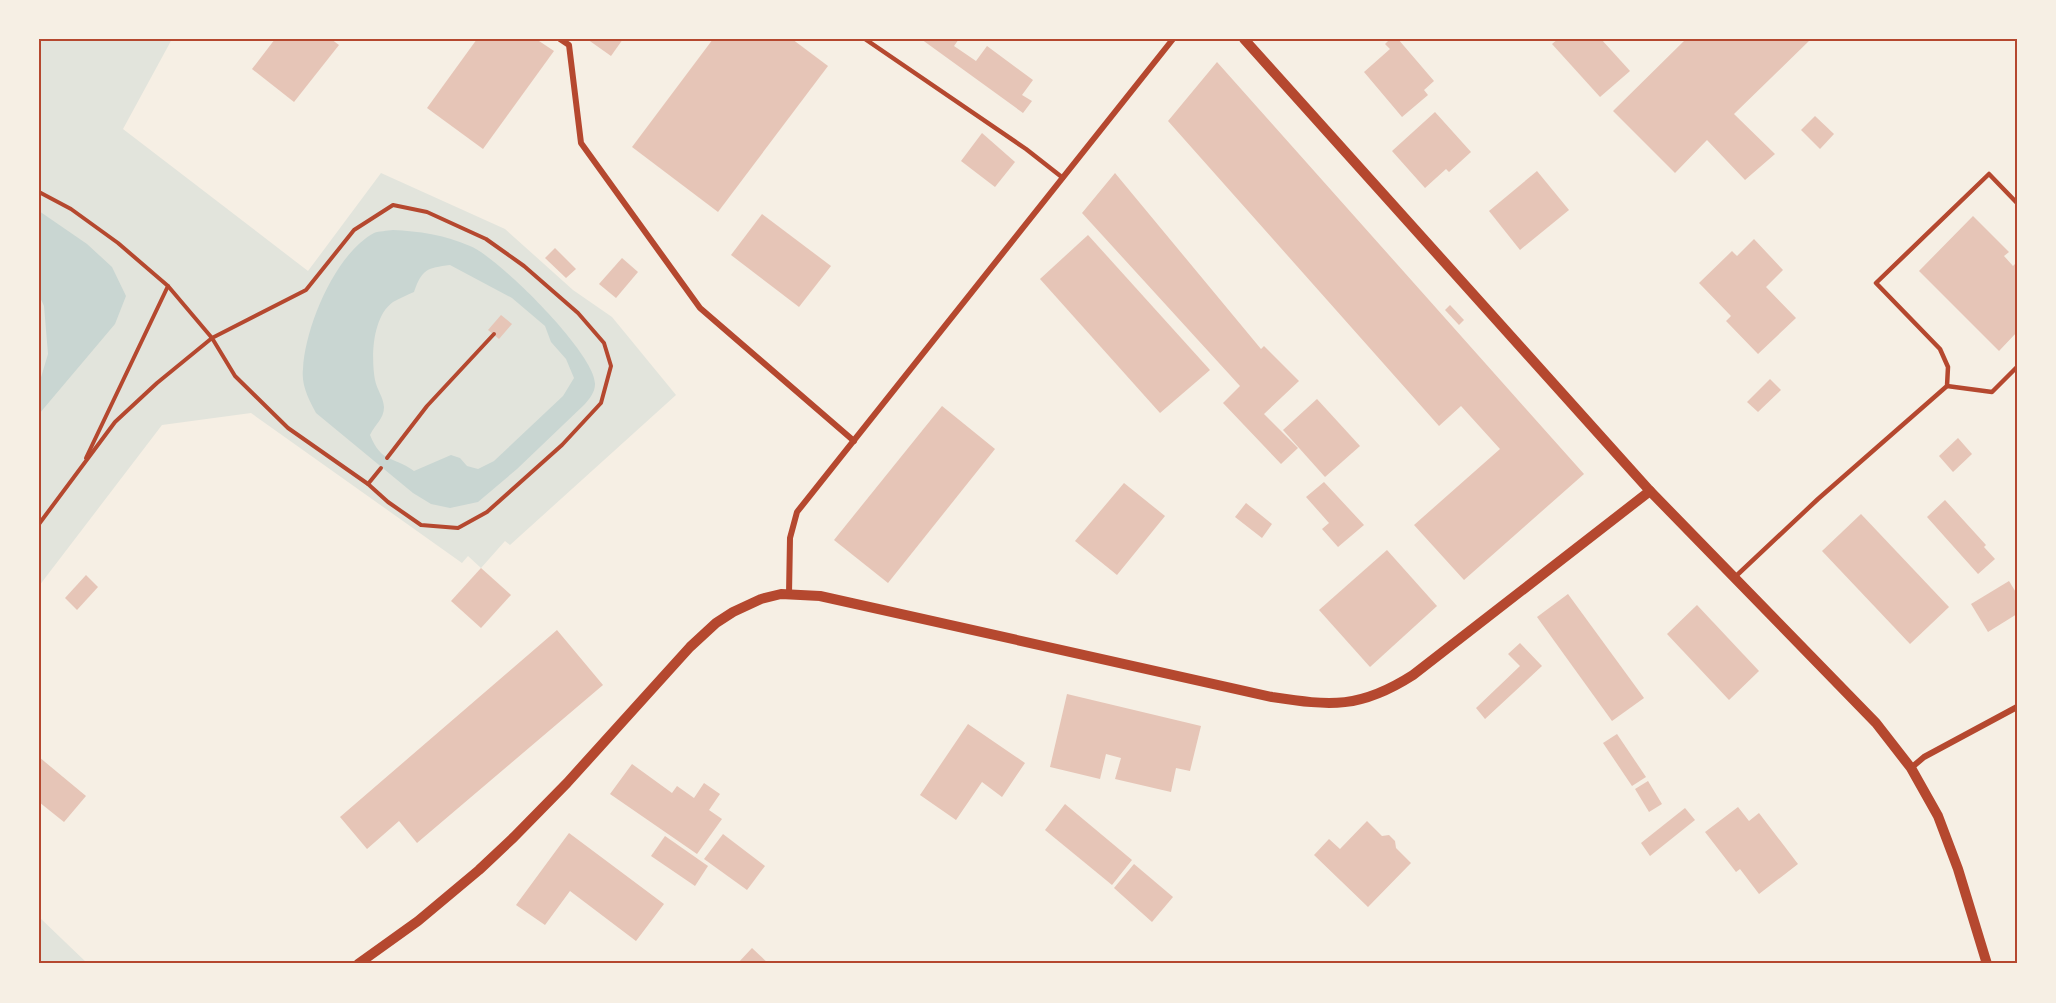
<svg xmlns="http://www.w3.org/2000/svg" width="2056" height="1003" font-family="'Source Serif 4',serif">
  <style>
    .green { fill: #e2e4dc }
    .water { fill: #c9d6d2; fill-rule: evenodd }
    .building { fill: #e6c5b7 }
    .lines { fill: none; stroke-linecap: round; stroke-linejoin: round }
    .path { stroke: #b5482f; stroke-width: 4 }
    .service { stroke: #b5482f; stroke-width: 4.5 }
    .minor { stroke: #b5482f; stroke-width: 6 }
    .tertiary { stroke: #b5482f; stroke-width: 10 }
    .neatline { fill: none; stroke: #b5482f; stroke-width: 2 }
  </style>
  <rect width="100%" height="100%" fill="#f6efe4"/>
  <g class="green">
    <path d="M 39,39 L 172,39 L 123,129 L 308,271 L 381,173 L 505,229 L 573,290 L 612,317 L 676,395 L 510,545 L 505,541 L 481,568 L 468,556 L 462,563 L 251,413 L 162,425 L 39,586 Z"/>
    <path d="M 39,917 L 88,964 L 39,964 Z"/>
  </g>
  <g class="water">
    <path d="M 39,211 L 87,244 L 112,267 L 126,296 L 115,324 L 39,414 L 39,384 L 48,354 L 44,306 L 39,295 Z"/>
    <path d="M 393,230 C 418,231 445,235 470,246 C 498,257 596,354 595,384 C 595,392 590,398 585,404 L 517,469 L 478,502 L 450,508 L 431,504 L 413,493 L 316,413 C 309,400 301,385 303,369 C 305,327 335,254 374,233 C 379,231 387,231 393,230 ZM 450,265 L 512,298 L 545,326 L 551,342 L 566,359 L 574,378 L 563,396 L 494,461 L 478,469 L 467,466 L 460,458 L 451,455 L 414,471 C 392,455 382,464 370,435 C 375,424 384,419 384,407 C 383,396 377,390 375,380 C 371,358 372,317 393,302 C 400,298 407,295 414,292 C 422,269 427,268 450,265 Z"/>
  </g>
  <g class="building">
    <path d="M 275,39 L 331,39 L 339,45 L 294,102 L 252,69 Z"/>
    <path d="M 477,39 L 536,39 L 554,51 L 483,149 L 427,108 Z"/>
    <path d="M 587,39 L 623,39 L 611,56 Z"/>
    <path d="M 713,39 L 792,39 L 828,66 L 718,212 L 632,147 Z"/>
    <path d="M 921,39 L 959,39 L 954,46 L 976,61 L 987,46 L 1033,80 L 1022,95 L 1032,101 L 1023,113 Z"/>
    <path d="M 1390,39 L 1398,39 L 1434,81 L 1424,90 L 1428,95 L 1402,117 L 1364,72 L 1390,49 L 1385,44 Z"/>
    <path d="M 1558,39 L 1601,39 L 1630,71 L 1600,97 L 1552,44 Z"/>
    <path d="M 1686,39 L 1811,39 L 1734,114 L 1775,154 L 1745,180 L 1707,140 L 1675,173 L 1613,111 Z"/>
    <path d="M 1217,62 L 1584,474 L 1464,580 L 1414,525 L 1500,449 L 1461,406 L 1439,426 L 1168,121 Z"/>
    <path d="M 1435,112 L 1471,152 L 1449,172 L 1446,169 L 1425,188 L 1392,151 Z"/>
    <path d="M 1815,116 L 1834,134 L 1820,149 L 1801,130 Z"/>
    <path d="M 982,133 L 1015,162 L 995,187 L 961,161 Z"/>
    <path d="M 1537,171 L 1569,210 L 1520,250 L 1489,211 Z"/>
    <path d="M 1115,173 L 1261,349 L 1264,346 L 1299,381 L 1264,414 L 1298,448 L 1281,464 L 1223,403 L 1240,386 L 1082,213 Z"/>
    <path d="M 762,214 L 831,266 L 799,307 L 731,255 Z"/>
    <path d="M 1973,216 L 2009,252 L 2004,256 L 2013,266 L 2017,262 L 2017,332 L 1999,351 L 1919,271 Z"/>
    <path d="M 1088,235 L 1210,370 L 1160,413 L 1040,279 Z"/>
    <path d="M 1754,239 L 1783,270 L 1766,287 L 1796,318 L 1758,354 L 1726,321 L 1731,316 L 1699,283 L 1732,251 L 1737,256 Z"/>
    <path d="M 555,248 L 576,269 L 566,278 L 545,258 Z"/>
    <path d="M 622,258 L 638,272 L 616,298 L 599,284 Z"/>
    <path d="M 1450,305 L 1464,320 L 1459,325 L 1445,310 Z"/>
    <path d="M 501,315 L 512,324 L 499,339 L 488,330 Z"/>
    <path d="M 1770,379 L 1781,390 L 1758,412 L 1747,402 Z"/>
    <path d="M 1317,399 L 1360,446 L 1325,477 L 1283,430 Z"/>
    <path d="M 942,406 L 995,449 L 888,583 L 834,540 Z"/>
    <path d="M 1958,438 L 1972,454 L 1953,472 L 1939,456 Z"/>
    <path d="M 1324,482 L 1364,525 L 1338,547 L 1322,529 L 1329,523 L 1306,497 Z"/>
    <path d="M 1124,483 L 1165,516 L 1117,575 L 1075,541 Z"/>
    <path d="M 1945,500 L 1986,545 L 1984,547 L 1995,559 L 1978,574 L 1927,517 Z"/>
    <path d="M 1246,503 L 1272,524 L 1262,538 L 1235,517 Z"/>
    <path d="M 1861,514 L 1949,607 L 1910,644 L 1822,551 Z"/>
    <path d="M 1387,550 L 1437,606 L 1370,667 L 1319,610 Z"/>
    <path d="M 481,568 L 511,595 L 481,628 L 451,601 Z"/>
    <path d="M 86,575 L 98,587 L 77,610 L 65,598 Z"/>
    <path d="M 2009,581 L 2017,594 L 2017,614 L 1988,632 L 1971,604 Z"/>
    <path d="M 1568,594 L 1644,698 L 1612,721 L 1537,617 Z"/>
    <path d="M 1697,605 L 1759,671 L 1729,700 L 1667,634 Z"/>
    <path d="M 557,630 L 603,685 L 417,843 L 399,821 L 367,849 L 340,817 Z"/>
    <path d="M 1520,643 L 1542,666 L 1485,719 L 1476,708 L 1520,666 L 1508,654 Z"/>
    <path d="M 1067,694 L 1201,726 L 1190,771 L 1176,768 L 1171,792 L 1115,779 L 1121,758 L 1106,754 L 1100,779 L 1050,767 Z"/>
    <path d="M 968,724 L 1025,763 L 1002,797 L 982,782 L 956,820 L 920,795 Z"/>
    <path d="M 1617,734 L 1646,777 L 1632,786 L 1603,743 Z"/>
    <path d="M 39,757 L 86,796 L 64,822 L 39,802 Z"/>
    <path d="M 632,764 L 672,793 L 677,786 L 694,798 L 704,783 L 720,794 L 709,810 L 722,819 L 697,854 L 610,794 Z"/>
    <path d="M 1648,781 L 1662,804 L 1649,812 L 1635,789 Z"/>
    <path d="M 1065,804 L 1132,860 L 1112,885 L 1045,830 Z"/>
    <path d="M 1738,807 L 1749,821 L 1759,813 L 1798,864 L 1759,894 L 1740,869 L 1736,872 L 1705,832 Z"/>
    <path d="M 1685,808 L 1695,820 L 1650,856 L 1641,843 Z"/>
    <path d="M 1367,821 L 1382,836 L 1389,835 L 1395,841 L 1396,848 L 1411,863 L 1368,907 L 1314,855 L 1329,839 L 1340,849 Z"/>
    <path d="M 569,833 L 664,904 L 636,941 L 570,891 L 545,925 L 516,905 Z"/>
    <path d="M 723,834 L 765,866 L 747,890 L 704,859 Z"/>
    <path d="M 665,836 L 708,866 L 695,886 L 651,856 Z"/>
    <path d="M 1134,864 L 1173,897 L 1152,922 L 1114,888 Z"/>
    <path d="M 752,948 L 769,964 L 737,964 Z"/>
  </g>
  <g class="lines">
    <g class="path">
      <path d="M 39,192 L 71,209 L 118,243 L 168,286 L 212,338 L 235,376 L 288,428 L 368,484 L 388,502 L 421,525 L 458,528 L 487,512 L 562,445 L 601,403 L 611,366 L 604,343 L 578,313 L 524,266 L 486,239 L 427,212 L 393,205 L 354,230 L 306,290 L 212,338 L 157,383 L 115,422 L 39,524"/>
      <path d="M 86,458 L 168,286"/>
      <path d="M 387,458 L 427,406 L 494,334"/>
      <path d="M 368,484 L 381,468"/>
    </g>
    <g class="service">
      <path d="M 865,39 L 1026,149 L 1063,178"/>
      <path d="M 1947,386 L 1992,392 L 2017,367"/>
      <path d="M 1735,577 L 1818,499 L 1947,386 L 1948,367 L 1940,349 L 1876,283 L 1989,174 L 2017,203"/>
    </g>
    <g class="minor">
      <path d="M 560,39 L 569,45 L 581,143 L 700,308 L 854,441"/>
      <path d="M 789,594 L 790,538 L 797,512 L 1173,39"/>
      <path d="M 1911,768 L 1924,757 L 2017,707"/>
    </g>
    <g class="tertiary">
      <path d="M 1244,39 L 1650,491 L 1876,723 L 1911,768 L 1938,816 L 1958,869 L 1987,964"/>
      <path d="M 358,964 L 418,921 L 479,870 L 514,837 L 567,783 L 690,647 L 716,623 L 733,612 L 761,599 L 781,594 L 820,596 L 1272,697 C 1331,706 1360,709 1413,675 L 1650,491"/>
    </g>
  </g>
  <rect width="2056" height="1003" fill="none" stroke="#f6efe4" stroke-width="81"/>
  <rect x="40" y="40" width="1976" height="922" class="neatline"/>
</svg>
